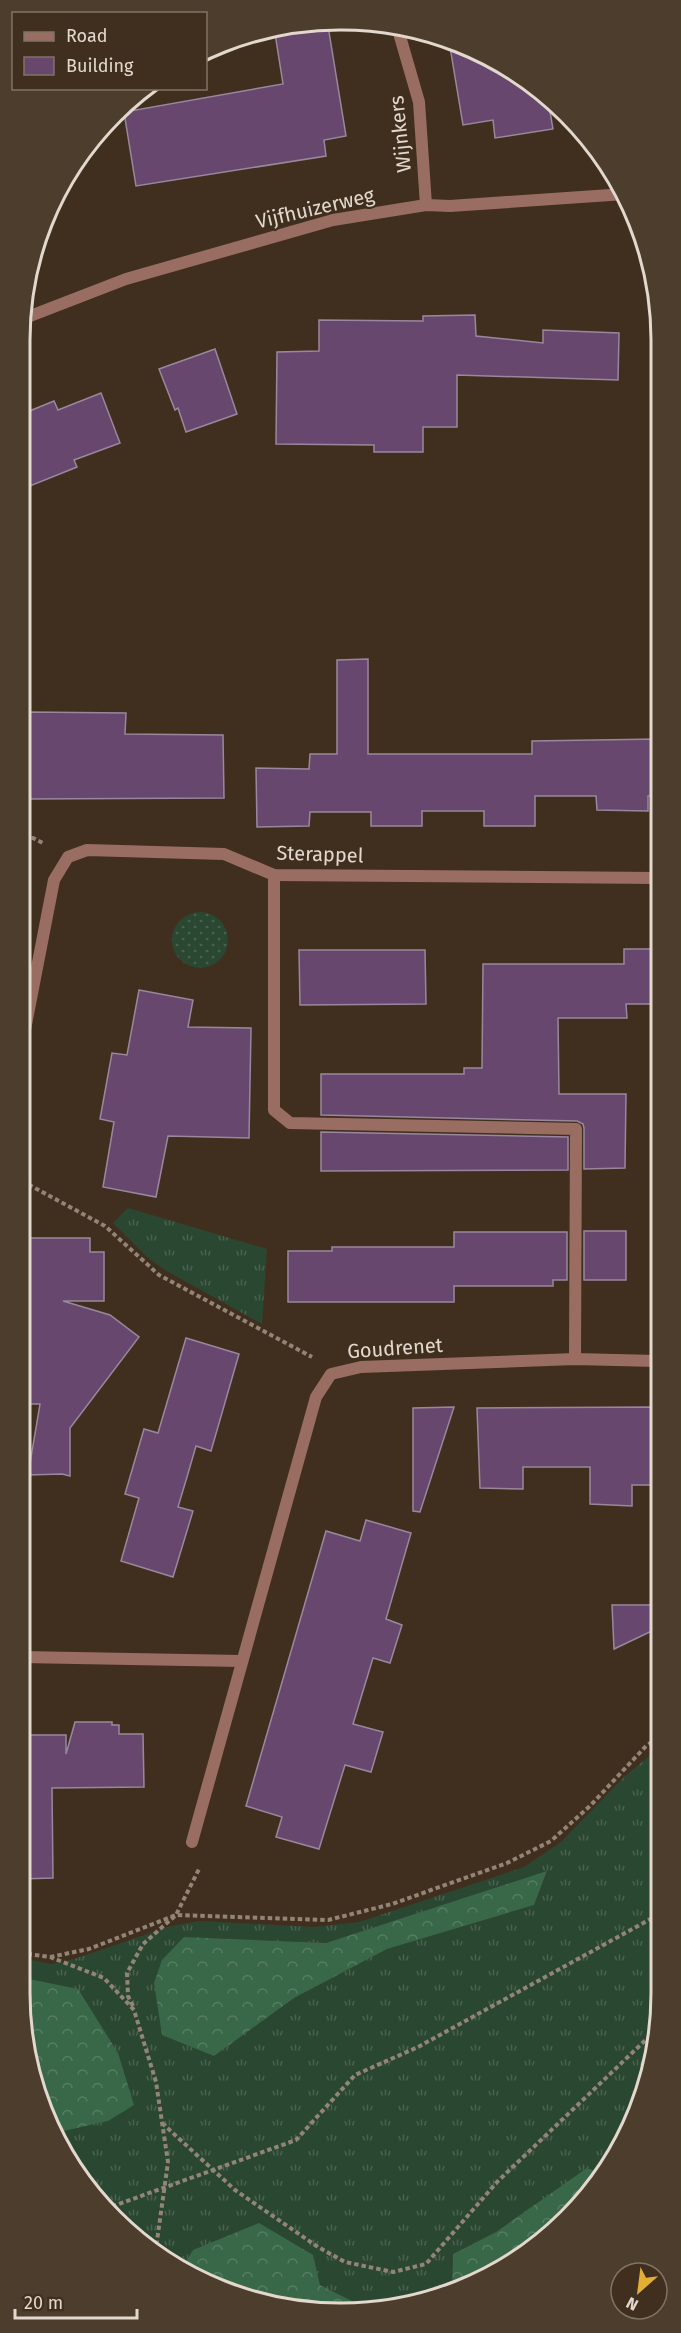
<svg xmlns="http://www.w3.org/2000/svg" width="681" height="2333" font-family="'Fira Sans',sans-serif">
  <style>
    .grass { fill: url(#grass-tufts); fill-rule: evenodd }
    .forest { fill: url(#forest-crowns) }
    .park { fill: url(#park-dots) }
    .building { fill: #67476e; stroke: #99889d; stroke-width: 1.5 }
    .lines { fill: none; stroke-linecap: round; stroke-linejoin: round }
    .path { stroke: #928476; stroke-width: 4; stroke-dasharray: 4.5 3; stroke-linecap: butt }
    .minor { stroke: #9a6d62; stroke-width: 12 }
    .labels { text-anchor: middle; dominant-baseline: central; stroke-width: 4.5; stroke-linejoin: round; paint-order: stroke }
    .street-label { font-size: 20px; fill: #e3d8ce; stroke: #402f1e }
    .rim { fill: none; stroke: #e3d8ce; stroke-width: 3 }
  </style>
  <defs>
    <pattern id="grass-tufts" width="24" height="20" patternUnits="userSpaceOnUse" patternTransform="scale(1.5)"><rect width="24" height="20" fill="#2a4732"/><path d="M3 7l-1-3M5 7V3M7 7l1-3M15 17l-1-3M17 17v-4M19 17l1-3" fill="none" stroke="#49614e"/></pattern>
    <pattern id="forest-crowns" width="20" height="18" patternUnits="userSpaceOnUse" patternTransform="scale(1.5)"><rect width="20" height="18" fill="#396848"/><path d="M2 6a3 3 0 1 1 6 0M12 15a3 3 0 1 1 6 0" fill="none" stroke="#567d61"/></pattern>
    <pattern id="park-dots" width="8" height="8" patternUnits="userSpaceOnUse" patternTransform="scale(1.5)"><rect width="8" height="8" fill="#2a4732"/><path d="M2 2h.1M6 6h.1" fill="none" stroke="#49614e" stroke-width="1.8" stroke-linecap="round"/></pattern>
  </defs>
  <rect width="100%" height="100%" fill="#402f1e"/>
  <g class="grass">
    <path d="M 128,1208 L 267,1249 L 262,1324 L 165,1270 L 147,1257 L 113,1223 Z"/>
    <path d="M 656,1750 L 655,2055 L 627,2124 L 613,2137 L 619,2144 L 608,2171 L 604,2175 L 587,2169 L 496,2232 L 453,2254 L 452,2289 L 424,2302 L 366,2308 L 320,2285 L 313,2255 L 193,2250 L 182,2268 L 122,2221 L 122,2213 L 112,2214 L 99,2204 L 55,2133 L 108,2121 L 20,1979 L 20,1958 L 52,1964 L 74,1959 L 171,1926 L 200,1921 L 313,1927 L 359,1922 L 524,1867 L 561,1842 L 622,1779 ZM 547,1872 L 534,1905 L 387,1949 L 294,1998 L 214,2056 L 161,2034 L 184,1937 L 326,1943 Z"/>
  </g>
  <g class="forest">
    <path d="M 547,1871 L 534,1905 L 387,1949 L 294,1998 L 214,2056 L 162,2035 L 154,1983 L 162,1960 L 184,1937 L 326,1943 Z"/>
    <path d="M 24,1978 L 78,1989 L 118,2053 L 134,2105 L 108,2121 L 55,2133 L 44,2115 L 20,1992 L 20,1979 Z"/>
    <path d="M 587,2168 L 604,2175 L 536,2247 L 452,2289 L 453,2254 L 496,2232 Z"/>
    <path d="M 259,2223 L 313,2255 L 320,2285 L 366,2308 L 319,2313 L 198,2280 L 182,2268 L 193,2250 Z"/>
  </g>
  <circle class="park" cx="200" cy="940" r="28"/>
  <g class="building">
    <path d="M 278,26 L 328,26 L 346,136 L 324,140 L 326,156 L 136,186 L 124,112 L 283,84 L 274,27 Z"/>
    <path d="M 449,41 L 483,53 L 548,100 L 553,129 L 495,138 L 493,120 L 463,125 Z"/>
    <path d="M 475,315 L 476,336 L 543,343 L 543,330 L 619,333 L 618,380 L 457,375 L 457,427 L 423,427 L 423,452 L 374,452 L 374,445 L 276,444 L 277,352 L 319,351 L 319,320 L 423,321 L 423,316 Z"/>
    <path d="M 215,349 L 237,414 L 186,432 L 178,408 L 175,410 L 159,369 Z"/>
    <path d="M 101,393 L 120,443 L 74,460 L 77,467 L 25,488 L 25,417 L 32,410 L 54,401 L 58,410 Z"/>
    <path d="M 368,659 L 368,754 L 532,754 L 532,741 L 658,739 L 658,796 L 648,796 L 648,811 L 597,810 L 596,796 L 535,796 L 535,826 L 484,826 L 484,811 L 422,811 L 422,826 L 371,826 L 371,812 L 310,812 L 309,826 L 257,827 L 256,768 L 309,769 L 310,754 L 337,754 L 337,660 Z"/>
    <path d="M 27,712 L 126,713 L 125,734 L 223,735 L 224,798 L 27,799 Z"/>
    <path d="M 624,949 L 658,949 L 657,1004 L 626,1004 L 627,1018 L 558,1018 L 559,1094 L 626,1094 L 625,1168 L 584,1169 L 584,1128 L 583,1124 L 577,1121 L 321,1115 L 321,1074 L 464,1074 L 464,1068 L 482,1068 L 483,964 L 624,964 Z"/>
    <path d="M 299,950 L 425,950 L 426,1004 L 300,1005 Z"/>
    <path d="M 139,990 L 193,1000 L 188,1027 L 251,1028 L 249,1138 L 168,1136 L 156,1197 L 103,1187 L 114,1122 L 100,1119 L 112,1053 L 127,1055 Z"/>
    <path d="M 321,1132 L 568,1137 L 568,1170 L 321,1171 Z"/>
    <rect x="584" y="1231" width="42" height="49"/>
    <path d="M 454,1232 L 567,1232 L 567,1280 L 553,1280 L 553,1286 L 454,1286 L 454,1302 L 288,1302 L 288,1251 L 332,1251 L 332,1247 L 454,1247 Z"/>
    <path d="M 22,1238 L 90,1238 L 90,1252 L 104,1252 L 104,1301 L 63,1301 L 110,1315 L 139,1337 L 70,1428 L 70,1476 L 62,1474 L 28,1475 L 40,1404 L 23,1404 L 25,1315 L 22,1315 Z"/>
    <path d="M 186,1338 L 239,1354 L 211,1451 L 196,1446 L 187,1477 L 178,1507 L 193,1511 L 173,1577 L 121,1561 L 139,1498 L 125,1494 L 144,1429 L 158,1433 Z"/>
    <path d="M 454,1407 L 420,1512 L 413,1511 L 413,1408 Z"/>
    <path d="M 657,1407 L 656,1485 L 632,1485 L 632,1506 L 590,1504 L 590,1467 L 523,1467 L 523,1489 L 480,1488 L 477,1408 Z"/>
    <path d="M 366,1520 L 411,1533 L 386,1619 L 402,1625 L 390,1663 L 373,1658 L 353,1724 L 383,1732 L 371,1772 L 345,1765 L 319,1849 L 276,1837 L 282,1817 L 246,1806 L 326,1531 L 360,1541 Z"/>
    <path d="M 612,1605 L 656,1605 L 656,1629 L 614,1649 Z"/>
    <path d="M 75,1722 L 112,1722 L 112,1725 L 119,1725 L 119,1734 L 143,1734 L 144,1787 L 52,1788 L 53,1878 L 20,1879 L 20,1735 L 66,1735 L 66,1754 Z"/>
  </g>
  <g class="lines">
    <g class="path">
      <path d="M 24,838 L 33,838 L 45,844"/>
      <path d="M 22,1181 L 105,1226 L 159,1275 L 312,1357"/>
      <path d="M 20,1953 L 50,1957 L 104,1978 L 134,2010 L 156,2082 L 168,2162 L 156,2248"/>
      <path d="M 50,1957 L 89,1949 L 176,1915 L 328,1920 L 392,1904 L 507,1863 L 551,1841 L 590,1806 L 646,1746 L 656,1739"/>
      <path d="M 133,2006 L 128,1996 L 127,1973 L 143,1944 L 176,1915 L 199,1869"/>
      <path d="M 162,2123 L 235,2190 L 318,2247 L 345,2262 L 393,2272 L 426,2264 L 497,2182 L 655,2031"/>
      <path d="M 105,2209 L 296,2140 L 355,2075 L 418,2047 L 656,1916"/>
    </g>
    <g class="minor">
      <path d="M 402,26 L 399,33 L 419,102 L 426,205"/>
      <path d="M 25,318 L 126,279 L 333,220 L 426,205 L 450,206 L 625,194"/>
      <path d="M 274,875 L 274,1110 L 290,1123 L 576,1129 L 575,1359"/>
      <path d="M 23,1040 L 54,880 L 68,857 L 87,850 L 224,854 L 274,875 L 658,878"/>
      <path d="M 21,1657 L 241,1661"/>
      <path d="M 192,1842 L 316,1397 L 331,1374 L 361,1367 L 575,1359 L 657,1361"/>
    </g>
  </g>
  <g class="labels">
    <g class="street-label">
      <text transform="translate(400 134) rotate(-96)">Wijnkers</text>
      <text transform="translate(315 208) rotate(-13)">Vijfhuizerweg</text>
      <text transform="translate(320 854) rotate(2)">Sterappel</text>
      <text transform="translate(395 1348) rotate(-4)">Goudrenet</text>
    </g>
  </g>
  <path d="M0 0H681V2333H0ZM340 30H341A310 310 0 0 1 651 340V1993A310 310 0 0 1 341 2303H340A310 310 0 0 1 30 1993V340A310 310 0 0 1 340 30Z" fill="#4d3d2c" fill-rule="evenodd"/>
  <path class="rim" d="M340 30H341A310 310 0 0 1 651 340V1993A310 310 0 0 1 341 2303H340A310 310 0 0 1 30 1993V340A310 310 0 0 1 340 30Z"/>
  <rect x="12" y="12" width="195" height="78" fill="#402f1e" stroke="#817364" stroke-width="1.5"/>
  <rect x="24" y="32" width="30" height="9" fill="#9a6d62" stroke="#817364" stroke-width="1.5"/>
  <text x="66" y="42" font-size="18" fill="#e3d8ce">Road</text>
  <rect x="24" y="57" width="30" height="18" fill="#67476e" stroke="#817364" stroke-width="1.5"/>
  <text x="66" y="72" font-size="18" fill="#e3d8ce">Building</text>
  <g transform="translate(639 2291) rotate(208)"><circle r="28" fill="#402f1e" stroke="#817364" stroke-width="1.5"/>
  <path d="M0-4.5L10 22L0 15L-10 22Z" fill="#e1af34"/>
  <text y="-9" font-size="16" font-weight="bold" text-anchor="middle" fill="#e3d8ce">N</text>
  </g>
  <path d="M15 2309v9h122v-9" fill="none" stroke="#e3d8ce" stroke-width="3"/>
  <text x="24" y="2309" font-size="18" fill="#e3d8ce" stroke="#402f1e" stroke-width="4.5" paint-order="stroke">20 m</text>
</svg>
